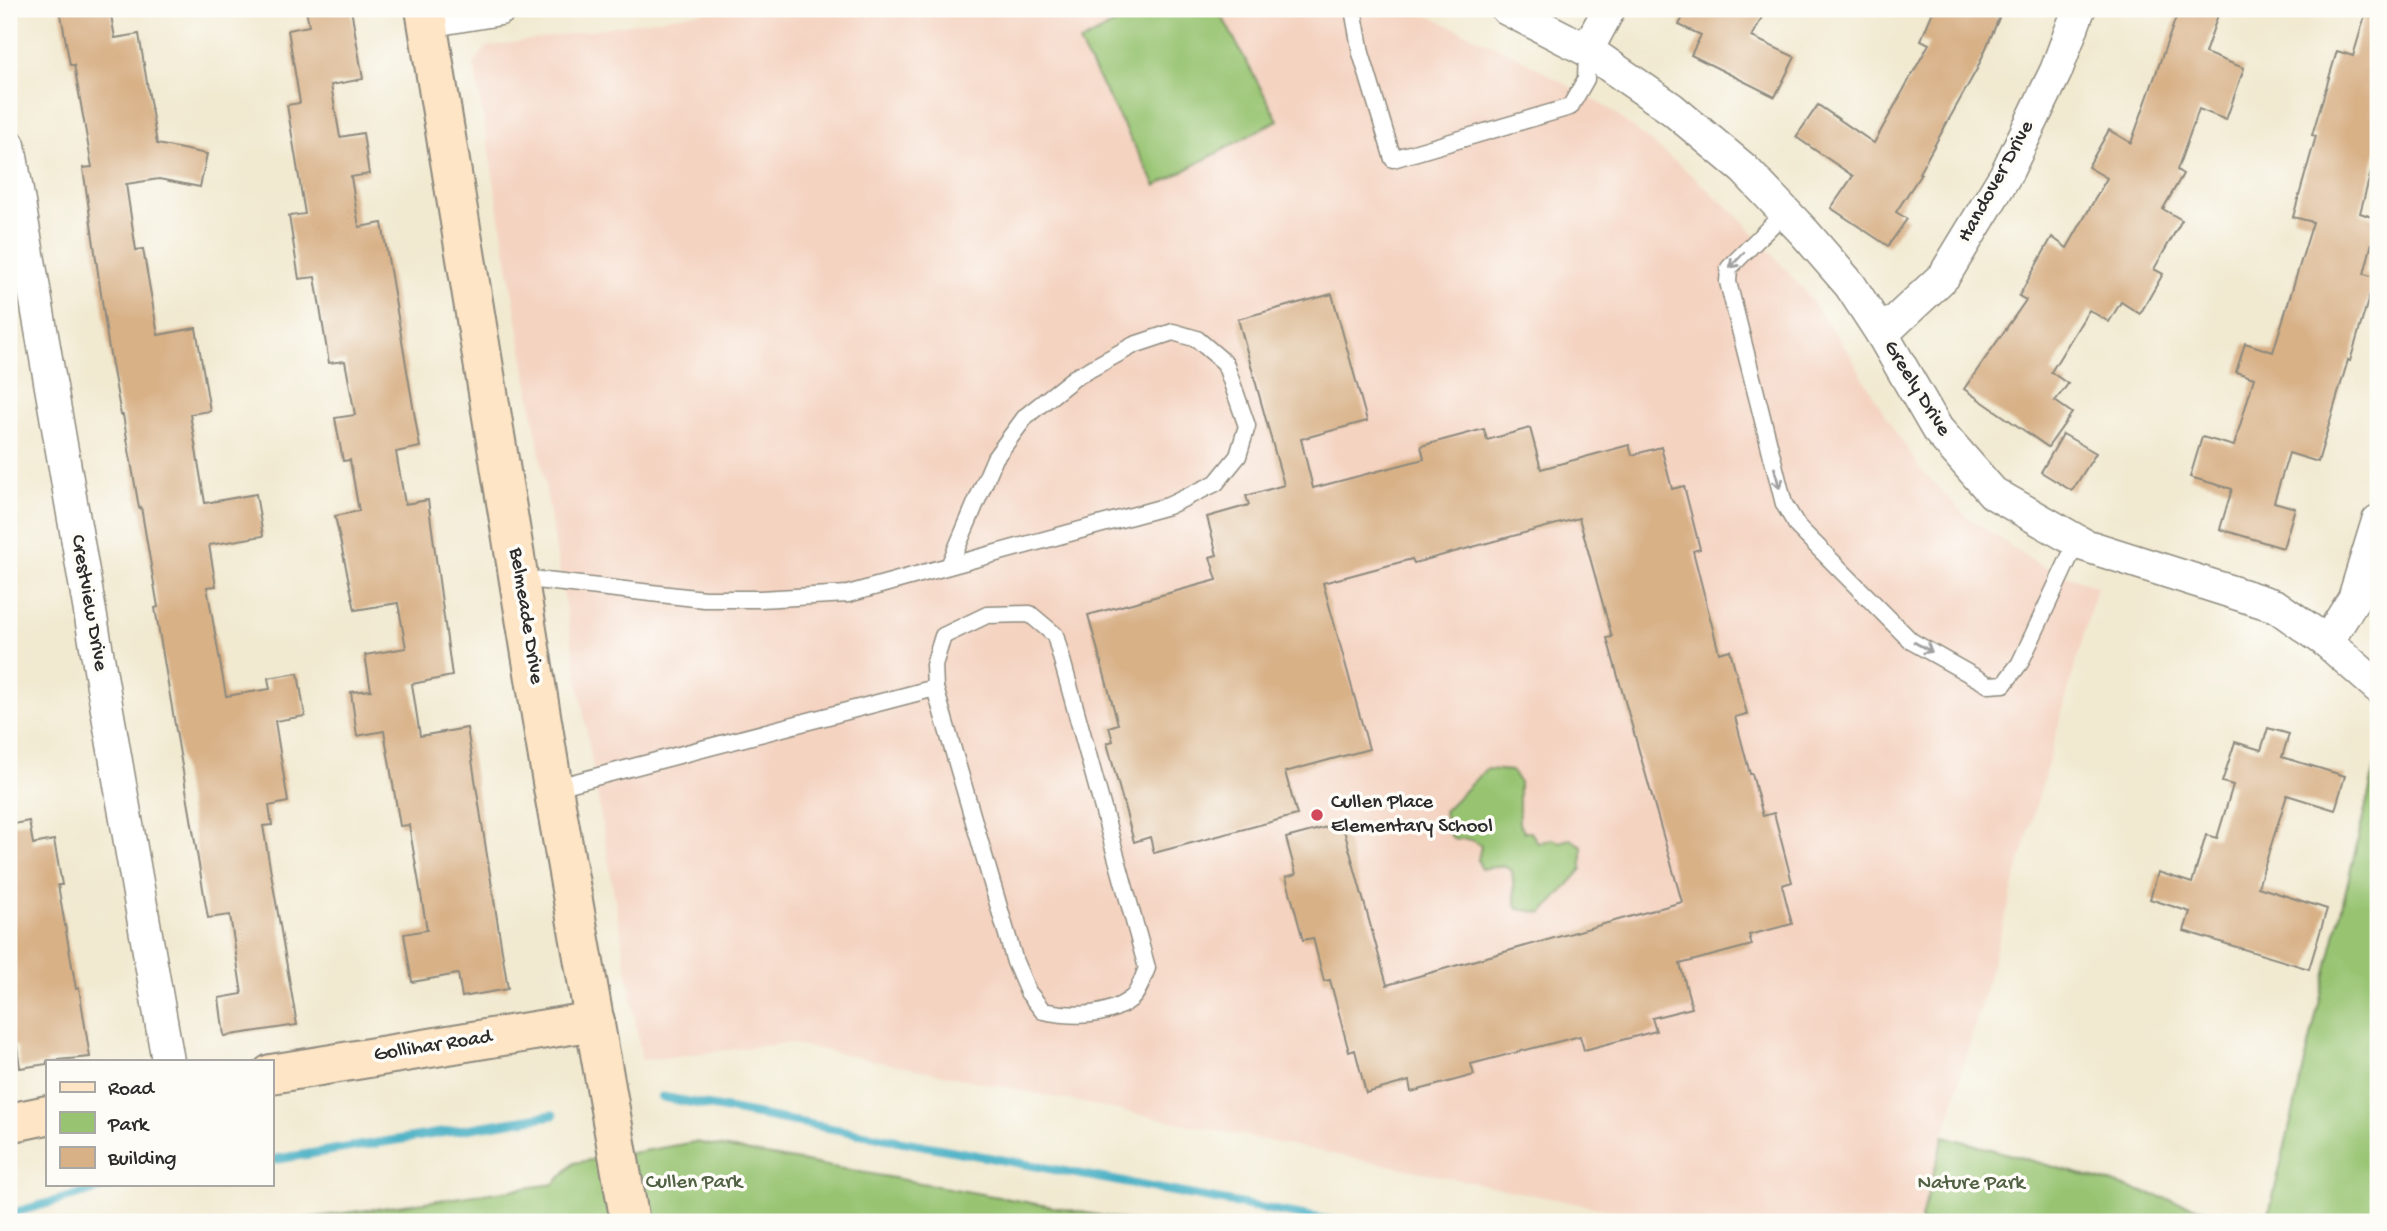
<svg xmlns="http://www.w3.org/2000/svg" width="2387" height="1231" font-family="'Gochi Hand',sans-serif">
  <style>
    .built { fill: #f4d3c1 }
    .park { fill: #98c472; stroke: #62784e; stroke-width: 2 }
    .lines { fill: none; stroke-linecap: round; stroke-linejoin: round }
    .stream { stroke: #43adc2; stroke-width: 9 }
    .building { fill: #d8b187 }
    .lane-casing { stroke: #8e8a7e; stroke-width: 19 }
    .street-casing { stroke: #8e8a7e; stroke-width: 35 }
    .secondary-casing { stroke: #8e8a7e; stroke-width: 42 }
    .lane { stroke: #fff; stroke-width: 16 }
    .street { stroke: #fff; stroke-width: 32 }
    .secondary { stroke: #fde5c5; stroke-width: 38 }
    .oneway { stroke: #a0a0a0 }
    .poi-dot { fill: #d1495b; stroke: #fdfcf7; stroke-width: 2.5 }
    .labels { text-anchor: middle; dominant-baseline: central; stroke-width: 7; stroke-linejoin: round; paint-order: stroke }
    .street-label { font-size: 21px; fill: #2b2b2b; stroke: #fdfcf7 }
    .poi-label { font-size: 21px; fill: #2b2b2b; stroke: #fdfcf7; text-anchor: start }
    .park-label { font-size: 21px; fill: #516144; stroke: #fdfcf7 }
  </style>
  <rect width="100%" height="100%" fill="#fdfcf7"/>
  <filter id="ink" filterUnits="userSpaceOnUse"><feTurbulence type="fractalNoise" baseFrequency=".0143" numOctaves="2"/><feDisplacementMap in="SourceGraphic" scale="14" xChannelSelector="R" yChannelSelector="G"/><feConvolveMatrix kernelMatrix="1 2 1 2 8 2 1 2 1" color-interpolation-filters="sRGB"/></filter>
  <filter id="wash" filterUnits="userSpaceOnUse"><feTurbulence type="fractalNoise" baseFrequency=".00686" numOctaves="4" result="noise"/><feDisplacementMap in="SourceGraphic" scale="28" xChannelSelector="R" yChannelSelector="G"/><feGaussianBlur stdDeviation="1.57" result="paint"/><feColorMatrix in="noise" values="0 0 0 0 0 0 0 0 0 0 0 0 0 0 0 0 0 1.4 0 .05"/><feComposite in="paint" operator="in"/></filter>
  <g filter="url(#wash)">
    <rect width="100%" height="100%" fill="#f1e9d0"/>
    <path class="built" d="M 722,9 L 1401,9 L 1431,17 L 1514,55 L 1609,109 L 1681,166 L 1738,216 L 1803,289 L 1849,353 L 1886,417 L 1921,470 L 1966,516 L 2036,563 L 2097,587 L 1920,1222 L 1667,1222 L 788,1043 L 642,1060 L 474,63 L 487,47 Z"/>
    <g class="park">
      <path d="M 1142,9 L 1218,9 L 1278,120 L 1156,186 L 1079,43 Z"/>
      <path d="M 2378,755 L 2378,1222 L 2267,1222 Z"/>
      <path d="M 1486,769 L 1512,771 L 1519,782 L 1519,824 L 1525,832 L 1531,832 L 1538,843 L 1553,839 L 1559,842 L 1570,839 L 1582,846 L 1582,869 L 1543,913 L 1518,909 C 1513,899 1514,883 1512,871 L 1504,866 L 1481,869 L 1478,860 L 1481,846 C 1459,827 1451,858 1444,811 Z"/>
      <path d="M 1944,1136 L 2250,1222 L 1920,1222 Z"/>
      <path d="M 695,1142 L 1136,1222 L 281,1222 L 554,1184 L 574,1163 Z"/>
    </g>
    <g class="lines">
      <g class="stream">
        <path d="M 662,1097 L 1338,1222"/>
        <path d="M 271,1160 L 553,1115"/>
        <path d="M 9,1214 L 106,1187 L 126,1184"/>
      </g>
    </g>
    <g id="blocks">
      <g class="building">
        <path d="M 60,9 L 110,9 L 115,38 L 139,34 L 157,144 L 207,154 L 200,187 L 159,179 L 126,184 L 136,250 L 143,249 L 158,335 L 196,328 L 210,411 L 190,414 L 205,503 L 256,494 L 263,536 L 209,545 L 216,586 L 207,587 L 226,696 L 270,689 L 268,678 L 298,673 L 305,716 L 275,721 L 288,802 L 269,806 L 272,825 L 263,826 L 297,1025 L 224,1036 L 219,998 L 242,994 L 230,915 L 208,918 L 155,608 L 158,607 L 141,507 L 139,508 L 123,415 L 121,415 L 108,343 L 83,168 L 92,167 L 74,65 L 70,65 Z"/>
        <path d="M 306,9 L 351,9 L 363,79 L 331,85 L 340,137 L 363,133 L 369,174 L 351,177 L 359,227 L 382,223 L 420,447 L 396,452 L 405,504 L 428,500 L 452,676 L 412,684 L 420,736 L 467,728 L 508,989 L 462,997 L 458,974 L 412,982 L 404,934 L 427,930 L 409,825 L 400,826 L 384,731 L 357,736 L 351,692 L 371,690 L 365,655 L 406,648 L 398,603 L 355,610 L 335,516 L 359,511 L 350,460 L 343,461 L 335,418 L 355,415 L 345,361 L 329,363 L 315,277 L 299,279 L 289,216 L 305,214 L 287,105 L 300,103 L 288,30 L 309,26 Z"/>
        <path d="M 1687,9 L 1766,9 L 1752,37 L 1795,57 L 1775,97 L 1691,55 L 1701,35 L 1679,25 Z"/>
        <path d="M 1934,9 L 1976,9 L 1999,18 L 1977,69 L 1919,173 L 1921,174 L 1896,212 L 1907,219 L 1888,246 L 1831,208 L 1853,176 L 1796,137 L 1818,105 L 1874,143 L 1929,44 L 1921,40 Z"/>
        <path d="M 2179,9 L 2220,9 L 2205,53 L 2244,68 L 2226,120 L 2199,109 L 2177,170 L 2183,174 L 2163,209 L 2182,220 L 2154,269 L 2163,274 L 2140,314 L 2121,302 L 2109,322 L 2089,310 L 2051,372 L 2068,384 L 2055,401 L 2072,413 L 2048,447 L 1964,389 L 2026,300 L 2019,296 L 2052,237 L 2067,248 L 2107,178 L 2088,167 L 2109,130 L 2131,143 Z"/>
        <path d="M 2367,9 L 2378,9 L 2378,146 L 2360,213 L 2378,219 L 2364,274 L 2375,277 L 2350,361 L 2348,360 L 2318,462 L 2289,453 L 2274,502 L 2295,508 L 2283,548 L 2220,529 L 2232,489 L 2190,477 L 2202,437 L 2234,446 L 2254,378 L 2236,372 L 2245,343 L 2273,352 L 2313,222 L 2293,217 L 2316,136 L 2312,135 L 2337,51 L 2353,56 Z"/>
        <path d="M 1332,294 L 1367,421 L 1301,439 L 1313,488 L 1424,459 L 1421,446 L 1484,429 L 1487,440 L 1530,428 L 1541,469 L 1629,445 L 1632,455 L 1661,447 L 1672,489 L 1684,486 L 1700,549 L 1693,551 L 1719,653 L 1730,650 L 1747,714 L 1735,717 L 1750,774 L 1752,774 L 1763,816 L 1774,813 L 1792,882 L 1782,885 L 1792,924 L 1749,935 L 1752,945 L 1680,964 L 1692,1008 L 1652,1018 L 1656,1031 L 1584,1050 L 1580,1036 L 1471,1064 L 1474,1075 L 1411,1092 L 1409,1081 L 1366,1093 L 1355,1050 L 1349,1052 L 1330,980 L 1324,981 L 1313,938 L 1303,940 L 1286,877 L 1296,874 L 1286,838 L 1342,823 L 1387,985 L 1682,902 L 1607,638 L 1612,637 L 1579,518 L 1414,563 L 1412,559 L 1323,583 L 1369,749 L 1285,772 L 1297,815 L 1154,853 L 1150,837 L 1134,842 L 1107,743 L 1113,741 L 1109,727 L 1118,724 L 1088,615 L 1217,580 L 1210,557 L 1217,555 L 1207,517 L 1249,505 L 1246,496 L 1284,485 L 1238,319 Z"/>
        <path d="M 2063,434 L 2096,453 L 2072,491 L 2041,472 Z"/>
        <path d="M 2268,728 L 2289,734 L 2282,757 L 2345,776 L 2335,810 L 2287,795 L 2258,887 L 2327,909 L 2309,969 L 2184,931 L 2190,912 L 2150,899 L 2158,872 L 2192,883 L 2206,835 L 2217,838 L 2233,785 L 2222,782 L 2235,742 L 2261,750 Z"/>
        <path d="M 29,821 L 33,844 L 54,840 L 62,885 L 58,885 L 76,989 L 79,988 L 90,1057 L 47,1061 L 47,1064 L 20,1068 L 17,1046 L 9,1047 L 9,825 Z"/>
      </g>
    </g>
  </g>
  <g filter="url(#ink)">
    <use href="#blocks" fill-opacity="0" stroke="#8e8a7e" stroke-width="2"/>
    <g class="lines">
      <defs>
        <g id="lane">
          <path d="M 1353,9 L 1361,53 L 1393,159 L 1570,107 L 1586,79 L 1587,50"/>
          <path d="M 1785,212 L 1729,268 L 1728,282 L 1784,504 L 1798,527 L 1911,641 L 1989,685 L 2004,684 L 2020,663 L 2077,541"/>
          <path d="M 519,578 L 704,599 L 760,599 L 848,594 L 949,566 L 1168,506 L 1216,483 L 1238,456 L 1247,426 L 1225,363 L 1197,339 L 1173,332 L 1134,345 L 1074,378 L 1026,416 L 995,458 L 949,566"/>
          <path d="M 1030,614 L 1055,635 L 1147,968 C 1143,977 1139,992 1132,998 C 1107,1018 1073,1017 1043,1011 L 1028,992 L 1015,962 L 935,688 L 934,665 L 943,636 L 987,615 Z"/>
          <path d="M 553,788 L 935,688"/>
        </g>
        <g id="street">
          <path d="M 1507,9 L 1587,50 L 1672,109 L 1744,169 L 1804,232 L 1850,285 L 1882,334 L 1937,429 L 1993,493 L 2084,545 L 2276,606 L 2327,642 L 2378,687"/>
          <path d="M 427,21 L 500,9"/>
          <path d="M 1587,50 L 1609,9"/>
          <path d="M 9,145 L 168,1061"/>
          <path d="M 1882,334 L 1944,276 L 2006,174 L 2056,71 L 2079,9"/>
          <path d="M 2327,642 L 2354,599 L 2378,521"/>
        </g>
        <g id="secondary">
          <path d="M 425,9 L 553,788 L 630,1222"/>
          <path d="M 271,1074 L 595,1021"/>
          <path d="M 9,1123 L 47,1115"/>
        </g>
      </defs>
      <use href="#lane" class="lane-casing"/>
      <use href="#street" class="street-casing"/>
      <use href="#secondary" class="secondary-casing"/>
      <use href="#lane" class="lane"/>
      <use href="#street" class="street"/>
      <use href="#secondary" class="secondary"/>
    </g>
    <defs><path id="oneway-shaft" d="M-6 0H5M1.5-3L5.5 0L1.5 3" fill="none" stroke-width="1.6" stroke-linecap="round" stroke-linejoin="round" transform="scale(1.75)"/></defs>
    <g class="oneway">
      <use href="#oneway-shaft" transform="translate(1737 260) rotate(133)"/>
      <use href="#oneway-shaft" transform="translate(1777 478) rotate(76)"/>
      <use href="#oneway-shaft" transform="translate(1923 647) rotate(29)"/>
    </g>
  </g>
  <circle class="poi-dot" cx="1317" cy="815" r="7"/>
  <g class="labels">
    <g class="street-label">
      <text transform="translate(1997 182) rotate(-61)">Handover Drive</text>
      <text transform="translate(1916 389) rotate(58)">Greely Drive</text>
      <text transform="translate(88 603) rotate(80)">Crestview Drive</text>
      <text transform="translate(525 616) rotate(81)">Belmeade Drive</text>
      <text transform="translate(433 1047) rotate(-9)">Gollihar Road</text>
    </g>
    <g class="poi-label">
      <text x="1331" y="803">Cullen Place<tspan x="1331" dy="24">Elementary School</tspan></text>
    </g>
    <g class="park-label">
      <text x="694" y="1183">Cullen Park</text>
      <text x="1971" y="1184">Nature Park</text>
    </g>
  </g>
  <rect width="2387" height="1231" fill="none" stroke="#fdfcf7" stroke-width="35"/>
  <rect x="46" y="1060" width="228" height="126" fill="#fdfcf7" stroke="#a9a8a5" stroke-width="2"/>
  <rect x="60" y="1082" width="35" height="10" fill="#fde5c5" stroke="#a9a8a5" stroke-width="2"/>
  <text x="108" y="1094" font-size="21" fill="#2b2b2b">Road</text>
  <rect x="60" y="1112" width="35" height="21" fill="#98c472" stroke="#a9a8a5" stroke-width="2"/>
  <text x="108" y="1130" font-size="21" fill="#2b2b2b">Park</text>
  <rect x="60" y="1147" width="35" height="21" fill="#d8b187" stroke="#a9a8a5" stroke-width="2"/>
  <text x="108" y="1164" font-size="21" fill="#2b2b2b">Building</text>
</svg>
